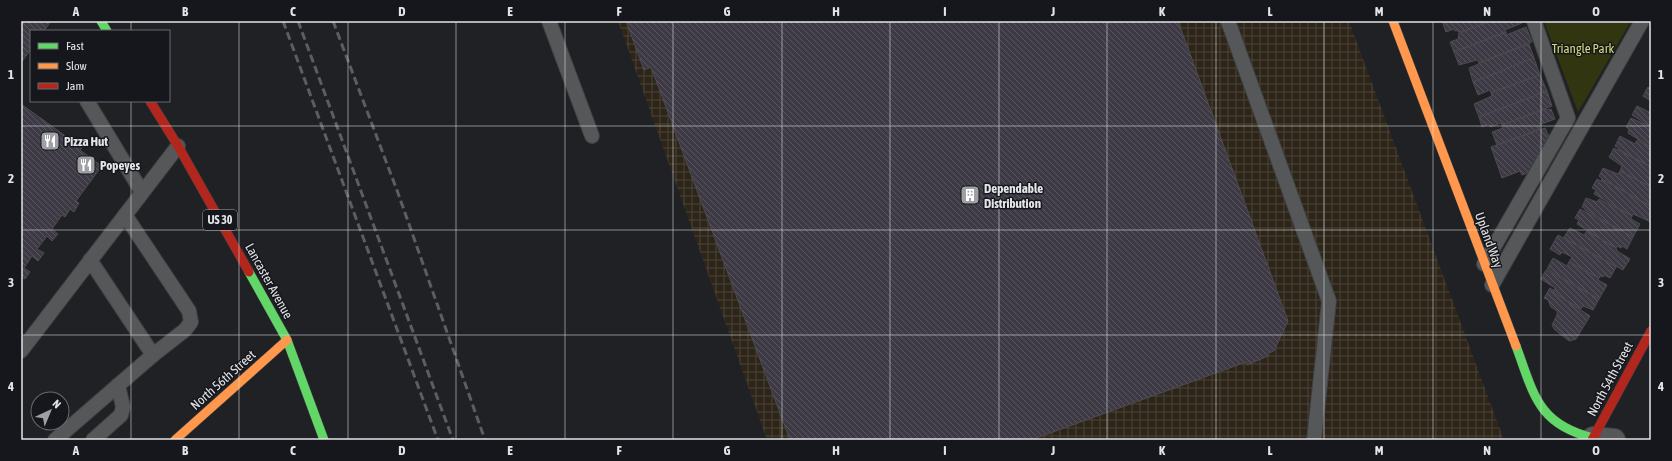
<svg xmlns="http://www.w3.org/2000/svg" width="1672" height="461" font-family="'Asap Condensed',sans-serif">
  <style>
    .industrial { fill: url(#industrial-grid) }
    .green { fill: #323610 }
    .building { fill: url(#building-back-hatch); stroke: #4c4c4e }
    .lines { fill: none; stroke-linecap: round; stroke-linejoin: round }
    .lane-casing { stroke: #3d3f41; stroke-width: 16 }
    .street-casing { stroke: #3d3f41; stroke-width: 24 }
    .fast-casing { stroke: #3d3f41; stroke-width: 10 }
    .slow-casing { stroke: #3d3f41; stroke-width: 10 }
    .jam-casing { stroke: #3d3f41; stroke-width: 10 }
    .lane { stroke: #565759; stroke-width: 14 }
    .street { stroke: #565759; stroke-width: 22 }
    .fast { stroke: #63d668; stroke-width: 9 }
    .slow { stroke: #ff974d; stroke-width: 9 }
    .jam { stroke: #b3261e; stroke-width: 9 }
    .rail { stroke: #5c5d60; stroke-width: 3; stroke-dasharray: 8 4; stroke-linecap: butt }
    .grid { fill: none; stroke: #e3e5e8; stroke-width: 1; stroke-opacity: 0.55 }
    .labels { text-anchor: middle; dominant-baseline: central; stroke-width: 3; stroke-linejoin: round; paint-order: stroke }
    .shield { fill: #15171c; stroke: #a5a7ab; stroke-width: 1 }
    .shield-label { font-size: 12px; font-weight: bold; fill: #e3e5e8 }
    .park-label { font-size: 13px; fill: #d1dd7b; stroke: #15171c }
    .poi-label { font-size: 13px; font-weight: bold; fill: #e3e5e8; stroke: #15171c; text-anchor: start }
    .street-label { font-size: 13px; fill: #e3e5e8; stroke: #15171c }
    .neatline { fill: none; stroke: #e3e5e8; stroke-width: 1.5 }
    .grid-label { font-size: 13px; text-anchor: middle; font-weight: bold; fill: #e3e5e8 }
  </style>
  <defs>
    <pattern id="industrial-grid" width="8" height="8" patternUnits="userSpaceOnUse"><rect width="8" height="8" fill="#2e2519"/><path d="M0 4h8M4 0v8" fill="none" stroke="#4c443a"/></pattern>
    <pattern id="building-back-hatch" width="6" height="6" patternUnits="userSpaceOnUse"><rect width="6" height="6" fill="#3d3a45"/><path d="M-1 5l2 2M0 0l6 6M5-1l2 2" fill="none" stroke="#595660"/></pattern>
  </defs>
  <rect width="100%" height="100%" fill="#1f2124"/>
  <path class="industrial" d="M 618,21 L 1349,21 L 1504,440 L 767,440 Z"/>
  <path class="green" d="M 1544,21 L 1631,21 L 1578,112 Z"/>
  <g class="building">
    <path d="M 21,21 L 51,21 L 44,31 L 31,31 L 31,49 L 21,63 Z"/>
    <path d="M 626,21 L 1178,21 L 1288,321 L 1274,351 L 1269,353 L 1268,356 L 1247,365 L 1246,362 L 1031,440 L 790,440 L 651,67 L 644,70 Z"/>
    <path d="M 1442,21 L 1491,21 L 1467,30 L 1458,32 L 1458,30 L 1455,31 L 1454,29 L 1446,32 Z"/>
    <path d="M 1491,21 L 1521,21 L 1522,23 L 1505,30 L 1506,32 L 1454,52 L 1450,42 L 1458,39 L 1459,33 Z"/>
    <path d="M 1526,27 L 1532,42 L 1479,63 L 1477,60 L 1459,65 L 1454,52 L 1506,32 L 1506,35 Z"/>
    <path d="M 1529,44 L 1534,58 L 1473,82 L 1469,68 L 1479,64 L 1479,63 Z"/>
    <path d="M 1534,58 L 1540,75 L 1491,93 L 1490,90 L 1478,95 L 1473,82 Z"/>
    <path d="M 1540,75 L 1547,91 L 1479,117 L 1474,104 L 1492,96 L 1491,93 Z"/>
    <path d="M 1648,87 L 1651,89 L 1651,101 L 1643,96 Z"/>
    <path d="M 1547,91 L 1552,106 L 1502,125 L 1501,123 L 1490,127 L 1489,124 L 1482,127 L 1479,117 Z"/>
    <path d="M 21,104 L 82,148 L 80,150 L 99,164 L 98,166 L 101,167 L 76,201 L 79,203 L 74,212 L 70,209 L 65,217 L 62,215 L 52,229 L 58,234 L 52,241 L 47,236 L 37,249 L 44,253 L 38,261 L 32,256 L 24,268 L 30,272 L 25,279 L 21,277 Z"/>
    <path d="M 1637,106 L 1651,113 L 1651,127 L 1632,115 Z"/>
    <path d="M 1546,109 L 1547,110 L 1551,109 L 1555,119 L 1539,125 L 1540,129 L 1497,145 L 1492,132 L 1503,128 L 1502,125 Z"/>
    <path d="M 1631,118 L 1651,127 L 1651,147 L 1628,133 L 1629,129 L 1626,127 Z"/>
    <path d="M 1545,128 L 1551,141 L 1535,170 L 1522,175 L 1520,171 L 1502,178 L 1491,147 Z"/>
    <path d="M 1620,136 L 1635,144 L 1637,140 L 1651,147 L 1651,167 L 1618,149 L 1619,148 L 1615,146 Z"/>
    <path d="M 1614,148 L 1651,167 L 1651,185 L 1649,186 L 1620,171 L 1622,166 L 1609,157 Z"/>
    <path d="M 1603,168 L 1618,174 L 1620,171 L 1649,186 L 1651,206 L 1602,179 L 1599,176 Z"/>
    <path d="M 1597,179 L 1601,181 L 1602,179 L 1651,207 L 1651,222 L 1633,214 L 1632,216 L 1594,194 L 1596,190 L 1592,188 Z"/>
    <path d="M 1586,198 L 1597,202 L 1599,199 L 1632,216 L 1631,219 L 1640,224 L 1633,237 L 1585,210 L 1585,209 L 1582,207 Z"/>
    <path d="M 1580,209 L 1633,237 L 1627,249 L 1622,246 L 1621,248 L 1617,246 L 1616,248 L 1577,224 L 1579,220 L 1575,218 Z"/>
    <path d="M 1570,228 L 1584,235 L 1587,231 L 1616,248 L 1617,251 L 1630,259 L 1623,270 L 1568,240 L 1564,237 Z"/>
    <path d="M 1558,235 L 1616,267 L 1610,278 L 1604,275 L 1603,277 L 1600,276 L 1599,278 L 1569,262 L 1572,257 L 1562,252 L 1560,255 L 1550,249 Z"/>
    <path d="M 1553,258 L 1567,266 L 1569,262 L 1599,278 L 1598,280 L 1607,285 L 1599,299 L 1547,269 Z"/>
    <path d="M 1546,270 L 1599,299 L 1593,310 L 1583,306 L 1581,309 L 1553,292 L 1555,288 L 1541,279 Z"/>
    <path d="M 1550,288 L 1553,290 L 1553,292 L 1590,316 L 1576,339 L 1569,341 L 1554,329 L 1552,325 L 1557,315 L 1557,311 L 1551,307 L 1548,300 L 1544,298 Z"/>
  </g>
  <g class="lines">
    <defs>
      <g id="lane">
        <path d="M 549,21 L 592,136"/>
        <path d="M 1228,21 L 1329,301 L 1314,440"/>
        <path d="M 87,101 L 142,192"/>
        <path d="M 125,215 L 189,311 L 191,322 L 185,330 L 153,355"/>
        <path d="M 1484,264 L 1568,118 L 1534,21"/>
        <path d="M 1492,285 L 1642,21"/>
        <path d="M 21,351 L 178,146"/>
        <path d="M 55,440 L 153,355 L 90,260"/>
        <path d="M 93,440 L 121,415 L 123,407 L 118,385"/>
      </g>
      <path id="street" d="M 1593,438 L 1614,440"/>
      <g id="fast">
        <path d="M 101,21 L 107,31"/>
        <path d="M 249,272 L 287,340 L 324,440"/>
        <path d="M 1516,346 C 1534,394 1537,424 1593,438"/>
      </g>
      <g id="slow">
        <path d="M 1393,21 L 1516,346"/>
        <path d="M 175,440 L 287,340"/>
      </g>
      <g id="jam">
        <path d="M 150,101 L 178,146 L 249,272"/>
        <path d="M 1592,440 L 1651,331"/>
      </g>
    </defs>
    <use href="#lane" class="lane-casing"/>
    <use href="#street" class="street-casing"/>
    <use href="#fast" class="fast-casing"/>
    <use href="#slow" class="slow-casing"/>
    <use href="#jam" class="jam-casing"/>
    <use href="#lane" class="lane"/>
    <use href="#street" class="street"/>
    <use href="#fast" class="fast"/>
    <use href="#slow" class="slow"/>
    <use href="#jam" class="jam"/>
    <g class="rail">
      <path d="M 283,21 L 438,440"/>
      <path d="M 298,21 L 453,440"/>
      <path d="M 333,21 L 398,193 L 485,440"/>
    </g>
  </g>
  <path class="grid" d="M 131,21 L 131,31M 239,21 L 239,440M 348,21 L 348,440M 456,21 L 456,440M 565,21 L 565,440M 673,21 L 673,440M 782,21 L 782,440M 890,21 L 890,440M 999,21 L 999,440M 1107,21 L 1107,440M 1216,21 L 1216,440M 1324,21 L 1324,440M 1433,21 L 1433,440M 1541,21 L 1541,440M 131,101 L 131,440M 21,126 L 1651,126M 21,230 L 1651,230M 21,335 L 1651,335"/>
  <defs>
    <symbol id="restaurant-square" viewBox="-11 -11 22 22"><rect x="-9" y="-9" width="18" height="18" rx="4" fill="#9ea0a3" stroke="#15171c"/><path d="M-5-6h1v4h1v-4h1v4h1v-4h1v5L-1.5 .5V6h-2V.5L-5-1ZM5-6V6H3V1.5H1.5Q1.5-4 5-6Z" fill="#fff"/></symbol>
    <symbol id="building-square" viewBox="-11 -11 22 22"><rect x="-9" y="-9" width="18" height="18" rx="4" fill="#9ea0a3" stroke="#15171c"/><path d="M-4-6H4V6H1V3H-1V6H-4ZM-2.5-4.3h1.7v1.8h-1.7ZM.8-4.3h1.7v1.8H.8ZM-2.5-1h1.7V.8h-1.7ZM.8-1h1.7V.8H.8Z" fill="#fff"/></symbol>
  </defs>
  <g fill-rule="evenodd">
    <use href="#restaurant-square" x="39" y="130" width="22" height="22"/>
    <use href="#restaurant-square" x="75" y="154" width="22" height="22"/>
    <use href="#building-square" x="959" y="184" width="22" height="22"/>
  </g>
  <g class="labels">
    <rect class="shield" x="203" y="210" width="34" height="20" rx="3"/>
    <g class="shield-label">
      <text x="220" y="220">US 30</text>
    </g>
    <g class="park-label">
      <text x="1583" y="48">Triangle Park</text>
    </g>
    <g class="poi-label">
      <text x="64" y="141">Pizza Hut</text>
      <text x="100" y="165">Popeyes</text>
      <text x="984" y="188">Dependable<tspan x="984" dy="15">Distribution</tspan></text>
    </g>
    <g class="street-label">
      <text transform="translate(1489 240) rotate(70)">Upland Way</text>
      <text transform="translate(269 281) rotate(61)">Lancaster Avenue</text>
      <text transform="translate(1610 379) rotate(-62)">North 54th Street</text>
      <text transform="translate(223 380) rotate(-42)">North 56th Street</text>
    </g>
  </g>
  <rect width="1672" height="461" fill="none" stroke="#15171c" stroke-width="44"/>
  <rect x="30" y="30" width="140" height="72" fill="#15171c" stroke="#67696e"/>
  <rect x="38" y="43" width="20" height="6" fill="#63d668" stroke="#67696e"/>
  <text x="66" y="50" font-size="12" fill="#e3e5e8">Fast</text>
  <rect x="38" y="63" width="20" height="6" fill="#ff974d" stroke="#67696e"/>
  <text x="66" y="70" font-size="12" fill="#e3e5e8">Slow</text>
  <rect x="38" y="83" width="20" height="6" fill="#b3261e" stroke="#67696e"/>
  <text x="66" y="90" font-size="12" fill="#e3e5e8">Jam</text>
  <g transform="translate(50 411) rotate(44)"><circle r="19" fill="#15171c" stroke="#67696e"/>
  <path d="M0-3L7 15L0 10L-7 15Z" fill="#9ea0a3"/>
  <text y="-6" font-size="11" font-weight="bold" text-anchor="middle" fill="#e3e5e8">N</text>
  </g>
  <rect x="22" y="22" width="1628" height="417" class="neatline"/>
  <g class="grid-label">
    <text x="76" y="16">A</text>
    <text x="185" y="16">B</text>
    <text x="293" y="16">C</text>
    <text x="402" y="16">D</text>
    <text x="510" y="16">E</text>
    <text x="619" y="16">F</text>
    <text x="727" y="16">G</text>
    <text x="836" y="16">H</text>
    <text x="945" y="16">I</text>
    <text x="1053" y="16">J</text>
    <text x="1162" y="16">K</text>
    <text x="1270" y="16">L</text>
    <text x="1379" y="16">M</text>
    <text x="1487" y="16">N</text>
    <text x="1596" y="16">O</text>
    <text x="11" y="79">1</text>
    <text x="1661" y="79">1</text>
    <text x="11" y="183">2</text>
    <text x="1661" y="183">2</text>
    <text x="11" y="287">3</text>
    <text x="1661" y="287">3</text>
    <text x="11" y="391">4</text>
    <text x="1661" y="391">4</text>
    <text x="76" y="455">A</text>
    <text x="185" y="455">B</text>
    <text x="293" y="455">C</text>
    <text x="402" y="455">D</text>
    <text x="510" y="455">E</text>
    <text x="619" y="455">F</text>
    <text x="727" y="455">G</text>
    <text x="836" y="455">H</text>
    <text x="945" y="455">I</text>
    <text x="1053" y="455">J</text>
    <text x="1162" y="455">K</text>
    <text x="1270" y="455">L</text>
    <text x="1379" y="455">M</text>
    <text x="1487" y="455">N</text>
    <text x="1596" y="455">O</text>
  </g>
</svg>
